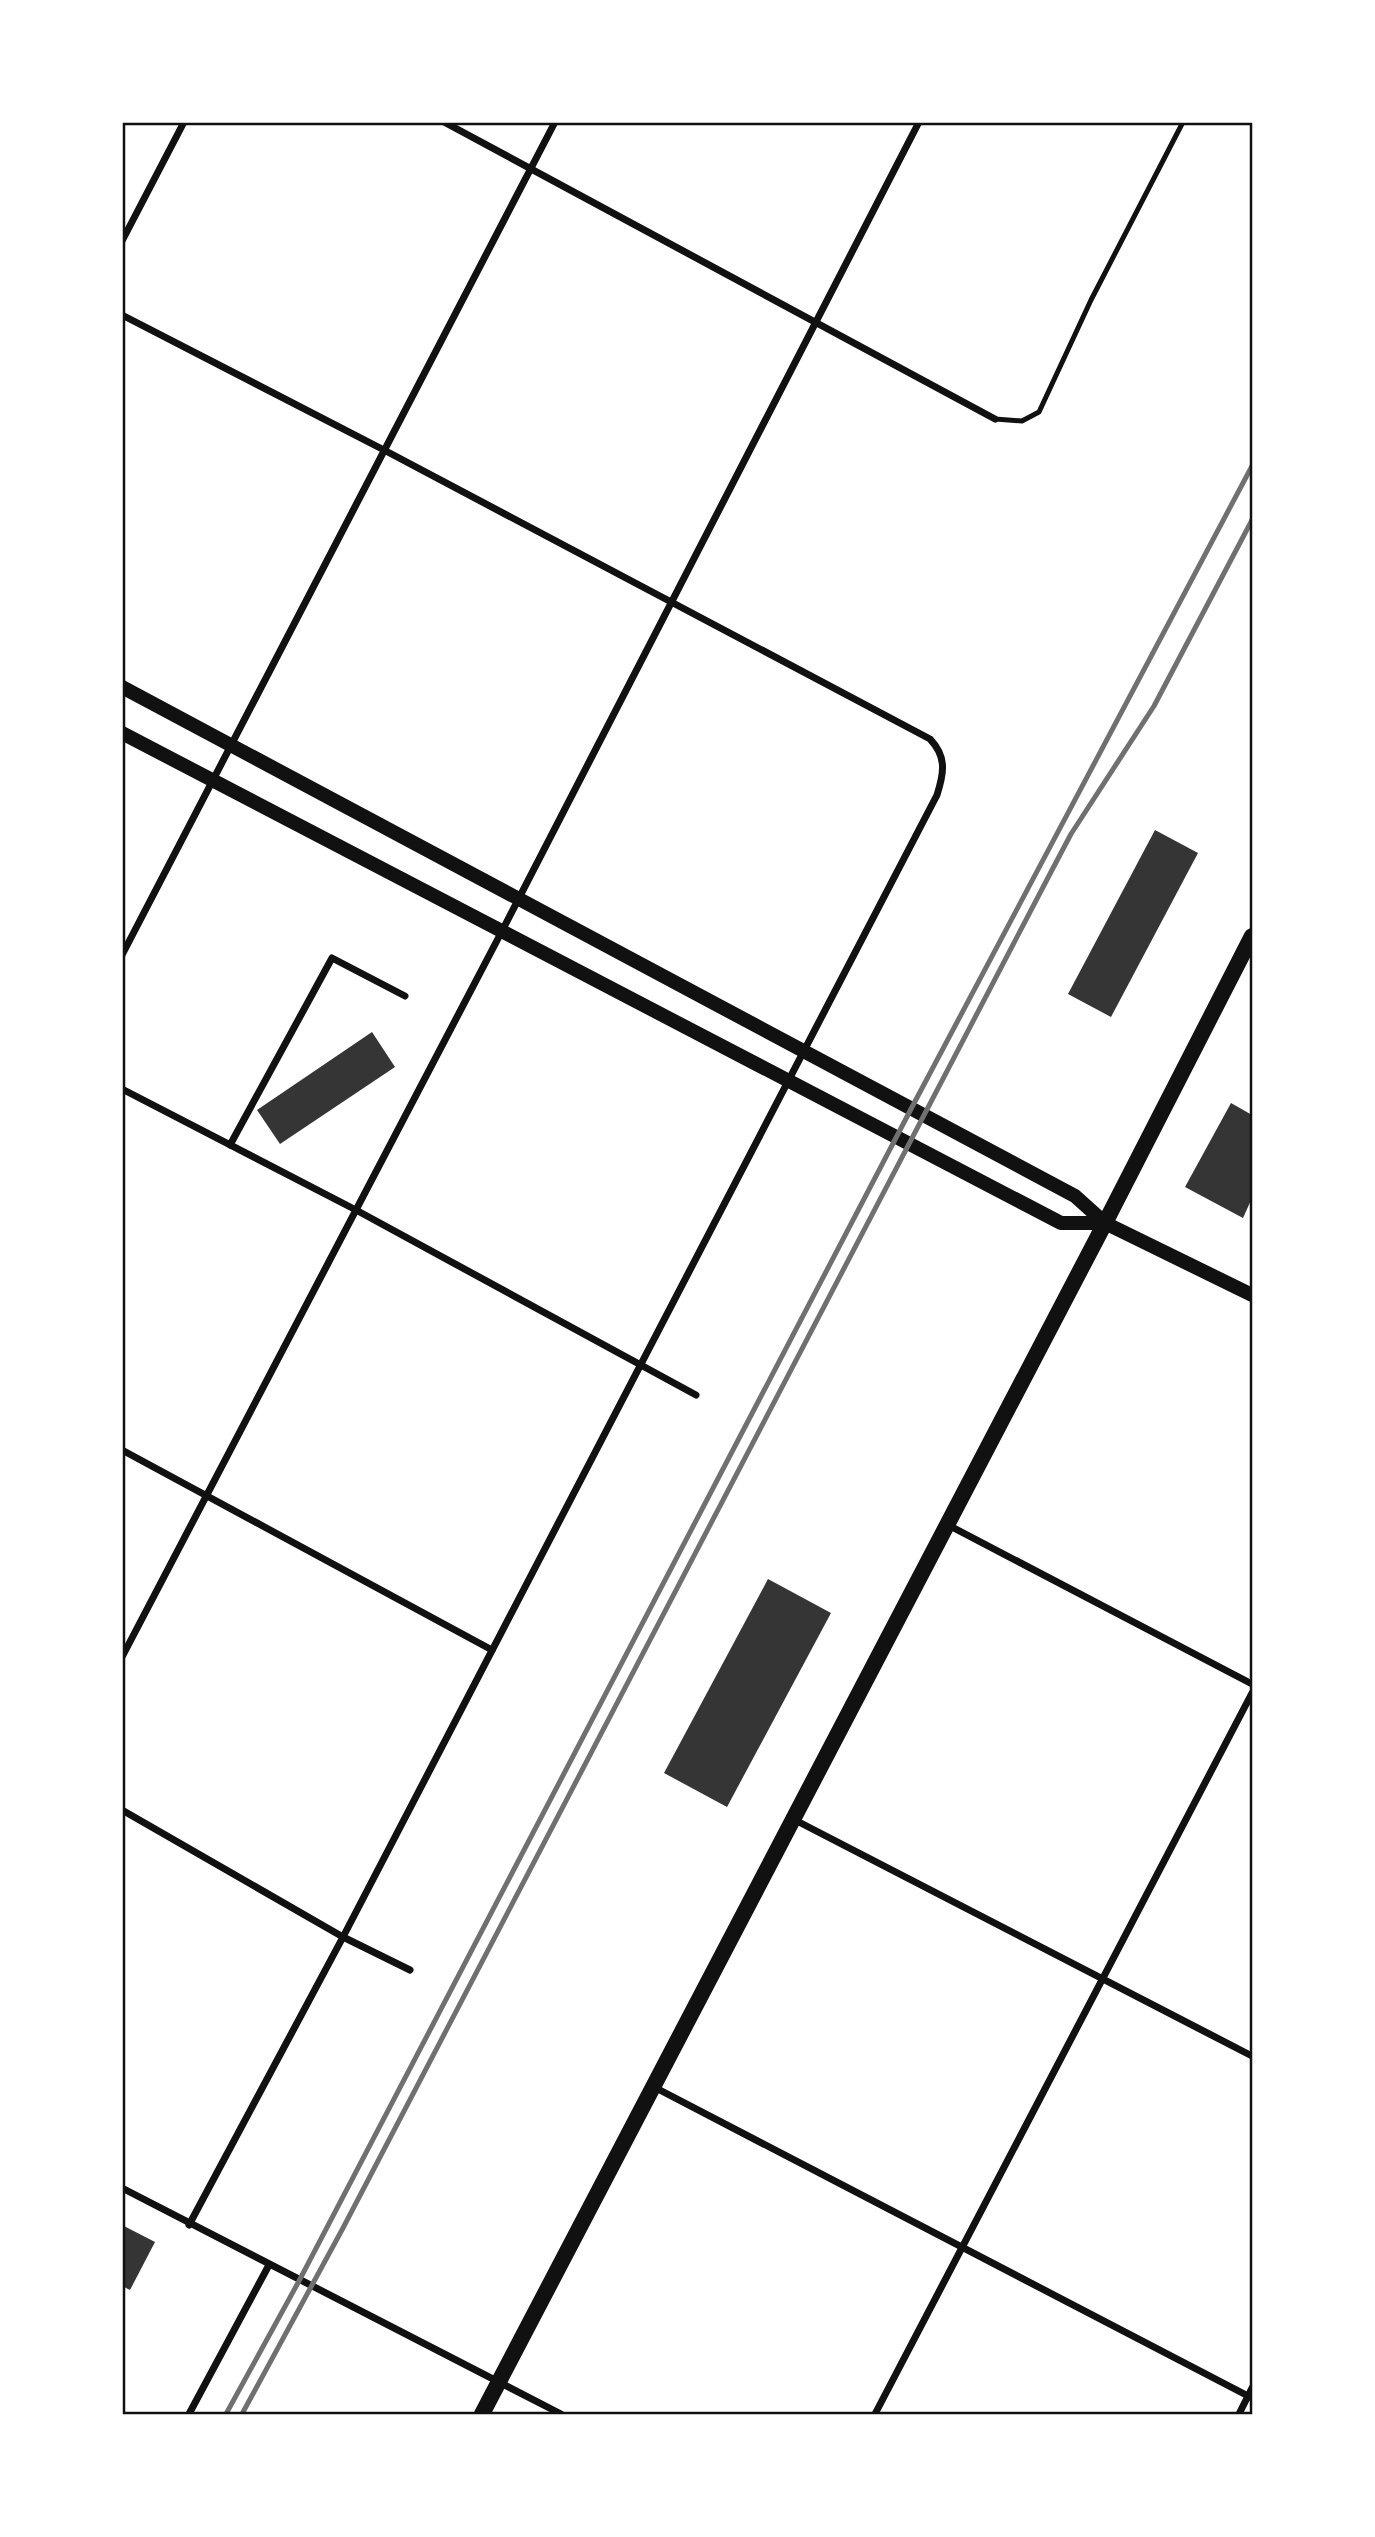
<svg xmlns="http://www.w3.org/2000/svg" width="1375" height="2537" font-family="Karla,sans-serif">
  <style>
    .building { fill: #353535 }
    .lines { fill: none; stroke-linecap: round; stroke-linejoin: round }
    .service { stroke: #111; stroke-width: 5 }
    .minor { stroke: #111; stroke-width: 7 }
    .secondary { stroke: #111; stroke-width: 14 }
    .primary { stroke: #111; stroke-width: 16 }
    .rail { stroke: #707070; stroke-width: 5 }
    .neatline { fill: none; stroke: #111; stroke-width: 2.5 }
  </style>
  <rect width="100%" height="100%" fill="#fff"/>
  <g class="building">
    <path d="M 1155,830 L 1198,853 L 1111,1017 L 1068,994 Z"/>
    <path d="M 372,1032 L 395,1067 L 280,1144 L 257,1110 Z"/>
    <path d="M 1231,1103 L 1252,1115 L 1252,1198 L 1243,1218 L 1185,1187 Z"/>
    <path d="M 768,1579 L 831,1613 L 727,1807 L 664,1773 Z"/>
    <path d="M 122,2225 L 155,2242 L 130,2290 L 122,2286 Z"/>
  </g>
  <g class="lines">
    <path class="service" d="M 995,419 L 1022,421 L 1039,412 L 1091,300 L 1183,122"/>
    <g class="minor">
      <path d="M 444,122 L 995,419"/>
      <path d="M 122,241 L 184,122"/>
      <path d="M 122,315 L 384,450 L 930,739 C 947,757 944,773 937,795 L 343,1937 L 189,2225"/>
      <path d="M 122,955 L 555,122"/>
      <path d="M 122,1089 L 356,1210 L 696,1395"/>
      <path d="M 230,1145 L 332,958 L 405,996"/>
      <path d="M 122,1450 L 492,1650"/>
      <path d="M 948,1525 L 1252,1684"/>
      <path d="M 122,1657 L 502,931 L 919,122"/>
      <path d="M 122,1810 L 343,1937 L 410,1970"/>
      <path d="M 793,1819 L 1252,2056"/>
      <path d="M 654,2087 L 1252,2398"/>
      <path d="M 122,2188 L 561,2414"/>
      <path d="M 189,2414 L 269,2265"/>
      <path d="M 875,2414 L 1252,1693"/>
      <path d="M 1239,2414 L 1252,2388"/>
    </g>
    <g class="secondary">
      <path d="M 122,687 L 1075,1196 L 1105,1223 L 1252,1295"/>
      <path d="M 122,733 L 1061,1223 L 1105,1223"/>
    </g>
    <path class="primary" d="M 482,2414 L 1105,1223 L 1252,936"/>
    <g class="rail">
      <path d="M 226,2414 L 299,2281 L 911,1109 L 1252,466"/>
      <path d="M 242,2414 L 343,2228 L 1052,870 L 1071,834 L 1154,706 L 1252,520"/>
    </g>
  </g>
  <rect width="1375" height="2537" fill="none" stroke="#ffffff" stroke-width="248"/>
  <rect x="124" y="124" width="1127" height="2289" class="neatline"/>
</svg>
